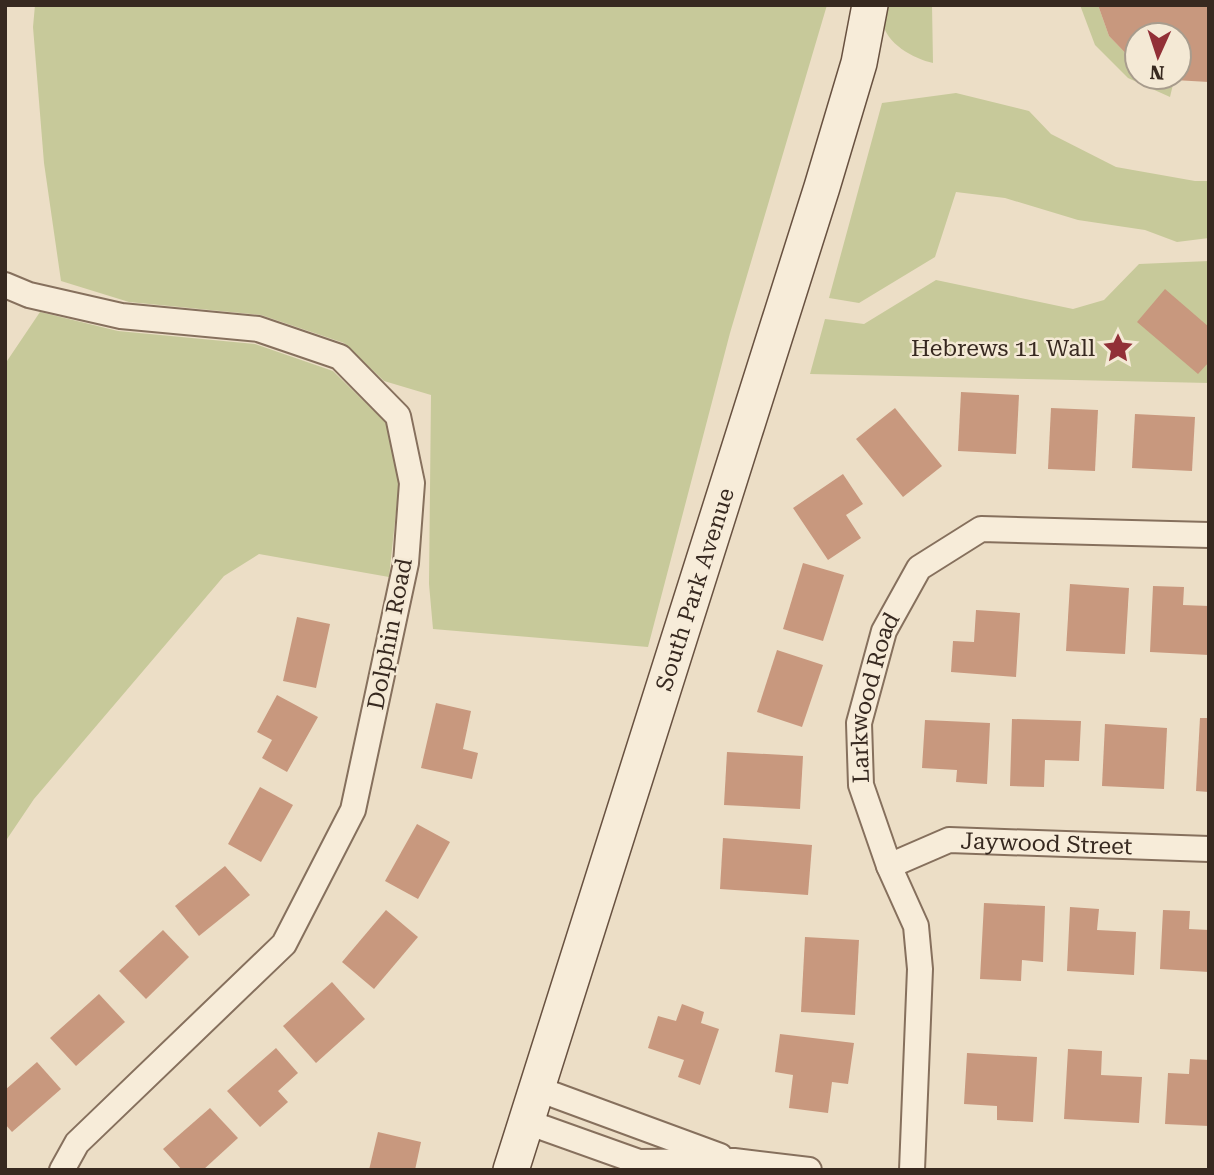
<svg xmlns="http://www.w3.org/2000/svg" width="1214" height="1175" font-family="'Roboto Serif',serif">
  <style>
    .green { fill: #c7c99a }
    .building { fill: #c8987e }
    .lines { fill: none; stroke-linecap: round; stroke-linejoin: round }
    .street-casing { stroke: #86705d; stroke-width: 28 }
    .secondary-casing { stroke: #685140; stroke-width: 38 }
    .street { stroke: #f7ecd9; stroke-width: 24 }
    .secondary { stroke: #f7ecd9; stroke-width: 35 }
    .labels { text-anchor: middle; dominant-baseline: central; stroke-width: 5; stroke-linejoin: round; paint-order: stroke }
    .poi-label { font-size: 23px; fill: #372920; stroke: #f4e9d5; text-anchor: end }
    .street-label { font-size: 23px; fill: #372920; stroke: #f4e9d5 }
  </style>
  <rect width="100%" height="100%" fill="#ecdec6"/>
  <g class="green">
    <path d="M 35,5 L 827,5 L 730,333 L 648,647 L 433,629 L 429,584 L 431,395 L 384,381 L 344,343 L 261,315 L 129,302 L 61,281 L 44,163 L 33,27 Z"/>
    <path d="M 886,5 L 932,5 L 933,63 C 914,59 885,43 883,22 C 882,17 885,10 886,5 Z"/>
    <path d="M 1080,5 L 1098,5 L 1109,36 L 1137,65 L 1137,77 L 1167,77 L 1174,80 L 1170,97 L 1128,78 L 1095,45 Z"/>
    <path d="M 956,93 L 1029,111 L 1051,134 L 1116,167 L 1195,181 L 1209,181 L 1209,238 L 1177,242 L 1145,230 L 1078,220 L 1005,198 L 956,192 L 935,257 L 859,303 L 829,298 L 882,103 Z"/>
    <path d="M 1209,261 L 1209,383 L 810,374 L 825,319 L 864,324 L 936,280 L 1073,309 L 1104,300 L 1139,264 Z"/>
    <path d="M 40,312 L 118,331 L 255,344 L 333,371 L 387,424 L 399,484 L 389,577 L 259,554 L 224,576 L 34,799 L 5,842 L 5,364 Z"/>
  </g>
  <g class="building">
    <path d="M 1098,5 L 1209,5 L 1209,82 L 1174,80 L 1167,77 L 1179,77 L 1179,35 L 1137,35 L 1137,65 L 1109,36 Z"/>
    <path d="M 1165,289 L 1209,327 L 1209,362 L 1198,374 L 1137,322 Z"/>
    <path d="M 961,392 L 1019,395 L 1016,454 L 958,451 Z"/>
    <path d="M 895,408 L 942,466 L 903,497 L 856,439 Z"/>
    <path d="M 1051,408 L 1098,410 L 1095,471 L 1048,469 Z"/>
    <path d="M 1135,414 L 1195,417 L 1192,471 L 1132,468 Z"/>
    <path d="M 843,474 L 863,504 L 846,515 L 861,538 L 828,560 L 793,508 Z"/>
    <path d="M 803,563 L 844,575 L 823,641 L 783,629 Z"/>
    <path d="M 1070,584 L 1129,588 L 1125,654 L 1066,651 Z"/>
    <path d="M 1153,586 L 1184,587 L 1183,605 L 1209,606 L 1209,655 L 1150,652 Z"/>
    <path d="M 976,610 L 1020,613 L 1016,677 L 951,672 L 953,641 L 974,642 Z"/>
    <path d="M 297,617 L 330,624 L 316,688 L 283,681 Z"/>
    <path d="M 777,650 L 823,665 L 802,727 L 757,712 Z"/>
    <path d="M 277,695 L 318,717 L 287,772 L 262,758 L 272,740 L 257,732 Z"/>
    <path d="M 436,703 L 471,711 L 463,749 L 478,753 L 472,779 L 421,768 Z"/>
    <path d="M 1200,718 L 1209,718 L 1209,792 L 1196,791 Z"/>
    <path d="M 1012,719 L 1081,721 L 1079,761 L 1045,760 L 1044,787 L 1010,786 Z"/>
    <path d="M 925,720 L 990,723 L 987,784 L 956,782 L 957,770 L 922,768 Z"/>
    <path d="M 1105,724 L 1167,728 L 1164,789 L 1102,786 Z"/>
    <path d="M 727,752 L 803,756 L 800,809 L 724,805 Z"/>
    <path d="M 260,787 L 293,805 L 261,862 L 228,844 Z"/>
    <path d="M 417,824 L 450,842 L 418,899 L 385,881 Z"/>
    <path d="M 723,838 L 812,845 L 808,895 L 720,889 Z"/>
    <path d="M 225,866 L 250,895 L 199,936 L 175,906 Z"/>
    <path d="M 984,903 L 1045,906 L 1043,962 L 1022,960 L 1021,981 L 980,979 Z"/>
    <path d="M 1070,907 L 1099,909 L 1097,930 L 1136,932 L 1134,975 L 1067,971 Z"/>
    <path d="M 386,910 L 418,937 L 374,989 L 342,962 Z"/>
    <path d="M 1163,910 L 1190,911 L 1189,929 L 1209,930 L 1209,972 L 1160,969 Z"/>
    <path d="M 163,930 L 189,957 L 146,999 L 119,971 Z"/>
    <path d="M 805,937 L 859,940 L 855,1015 L 801,1012 Z"/>
    <path d="M 332,982 L 365,1019 L 316,1063 L 283,1026 Z"/>
    <path d="M 99,994 L 125,1022 L 76,1066 L 50,1038 Z"/>
    <path d="M 682,1004 L 704,1012 L 701,1023 L 719,1029 L 700,1085 L 678,1077 L 684,1060 L 648,1048 L 658,1016 L 676,1021 Z"/>
    <path d="M 780,1034 L 854,1043 L 848,1084 L 832,1082 L 828,1113 L 789,1108 L 793,1075 L 775,1072 Z"/>
    <path d="M 276,1048 L 298,1073 L 278,1091 L 288,1102 L 260,1127 L 227,1091 Z"/>
    <path d="M 1068,1049 L 1102,1051 L 1101,1075 L 1142,1077 L 1139,1123 L 1064,1119 Z"/>
    <path d="M 967,1053 L 1037,1057 L 1033,1122 L 997,1120 L 997,1106 L 964,1104 Z"/>
    <path d="M 1190,1059 L 1209,1060 L 1209,1126 L 1165,1124 L 1168,1073 L 1189,1074 Z"/>
    <path d="M 37,1062 L 61,1089 L 12,1132 L 5,1124 L 5,1090 Z"/>
    <path d="M 210,1108 L 238,1138 L 203,1170 L 182,1170 L 163,1149 Z"/>
    <path d="M 378,1132 L 421,1142 L 415,1170 L 369,1170 Z"/>
  </g>
  <g class="lines">
    <defs>
      <g id="street">
        <path d="M 5,285 L 29,295 L 121,316 L 258,329 L 340,357 L 398,416 L 412,483 L 406,563 L 353,810 L 284,944 L 77,1143 L 62,1170"/>
        <path id="s1" d="M 889,866 L 949,840 L 1209,849"/>
        <path d="M 538,1089 L 720,1156"/>
        <path d="M 527,1122 L 639,1162 L 734,1161 L 809,1170"/>
        <path id="s2" d="M 912,1170 L 920,969 L 916,926 L 889,866 L 861,785 L 859,723 L 884,631 L 919,568 L 981,529 L 1209,535"/>
      </g>
      <g id="secondary">
        <path id="s3" d="M 511,1170 L 822,187 L 859,63 L 870,5"/>
      </g>
    </defs>
    <use href="#street" class="street-casing"/>
    <use href="#secondary" class="secondary-casing"/>
    <use href="#street" class="street"/>
    <use href="#secondary" class="secondary"/>
  </g>
  <defs>
    <symbol id="sight-bare" viewBox="-9 -9 18 18"><path d="M0-6L1.8-2.2L6-1.7L2.9 1.2L3.7 5.4L0 3.3L-3.7 5.4L-2.9 1.2L-6-1.7L-1.8-2.2Z" fill="#923037" stroke="#f4e9d5" stroke-width="2.5" paint-order="stroke"/></symbol>
  </defs>
  <g fill-rule="evenodd">
    <use href="#sight-bare" x="1096" y="326" width="44" height="44"/>
  </g>
  <g class="labels">
    <g class="poi-label">
      <text x="1095" y="348">Hebrews 11 Wall</text>
    </g>
    <g class="street-label">
      <text stroke="none"><textPath href="#s3" startOffset="609">South Park Avenue</textPath></text>
      <text transform="translate(390 634) rotate(-79)">Dolphin Road</text>
      <text stroke="none"><textPath href="#s2" startOffset="485">Larkwood Road</textPath></text>
      <text stroke="none"><textPath href="#s1" startOffset="163">Jaywood Street</textPath></text>
    </g>
  </g>
  <rect width="1214" height="1175" fill="none" stroke="#372920" stroke-width="14"/>
  <g transform="translate(1158 56) rotate(183)"><circle r="33" fill="#f4e9d5" stroke="#a89c8d" stroke-width="2"/>
  <path d="M0-5L12 26L0 18L-12 26Z" fill="#923037"/>
  <text y="-10" font-size="19" font-weight="bold" text-anchor="middle" fill="#372920">N</text>
  </g>
</svg>
